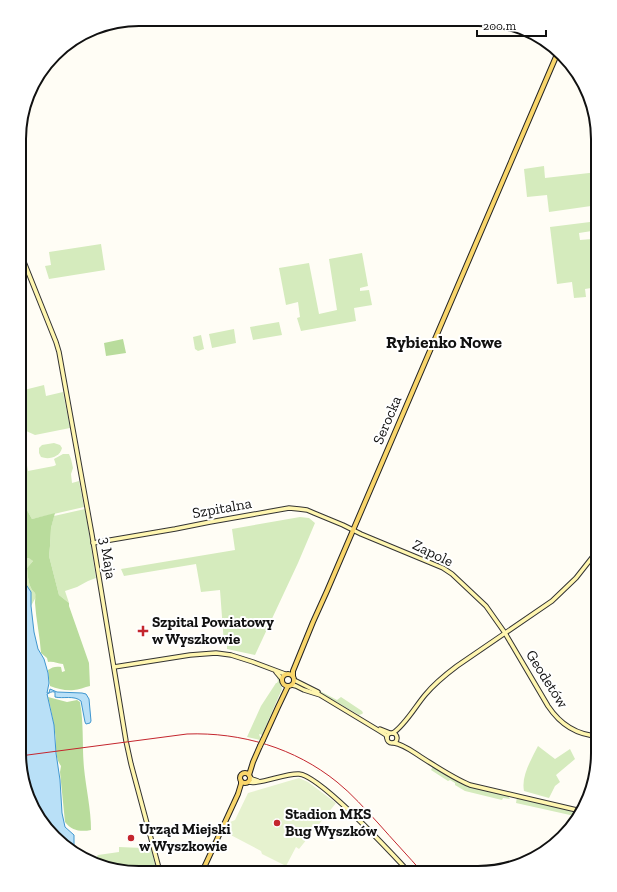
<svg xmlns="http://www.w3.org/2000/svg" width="617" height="892" font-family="'Zilla Slab',serif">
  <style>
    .green { fill: #d5ebbd }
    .forest { fill: #b9dc9c }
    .pitch { fill: #e6f2cf }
    .water { fill: #b9e0f7; stroke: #3f96cf }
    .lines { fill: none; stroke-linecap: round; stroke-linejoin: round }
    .secondary-casing { stroke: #333; stroke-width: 5.5 }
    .primary-casing { stroke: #222; stroke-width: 6 }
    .secondary { stroke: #fff6b0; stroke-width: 3.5 }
    .primary { stroke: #f9d66b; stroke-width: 4 }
    .rail { stroke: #c4262e; stroke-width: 1 }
    .primary-bridge-casing { stroke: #222; stroke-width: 6; stroke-linecap: butt }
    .primary-bridge { stroke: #f9d66b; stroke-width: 4 }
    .poi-dot { fill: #c4262e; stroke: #fff; stroke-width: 1.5 }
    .labels { text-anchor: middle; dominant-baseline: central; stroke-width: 4; stroke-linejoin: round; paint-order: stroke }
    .street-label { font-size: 15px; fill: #111; stroke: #fff }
    .poi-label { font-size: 15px; font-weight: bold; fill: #111; stroke: #fff; text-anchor: start }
    .quarter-label { font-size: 17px; font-weight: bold; fill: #111; stroke: #fff }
    .rim { fill: none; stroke: #111; stroke-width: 2 }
  </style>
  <rect width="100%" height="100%" fill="#fffdf5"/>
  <g class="green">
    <path d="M 544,166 L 545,178 L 598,172 L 598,205 L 549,212 L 547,195 L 527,197 L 524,169 Z"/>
    <path d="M 598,221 L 598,230 L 579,233 L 580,240 L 592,239 L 597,287 L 585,289 L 586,297 L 574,298 L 572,282 L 557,284 L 550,227 Z"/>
    <path d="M 101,244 L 105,270 L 49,279 L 45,266 L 51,265 L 49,252 Z"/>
    <path d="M 362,253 L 368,286 L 360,288 L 360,291 L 369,290 L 372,305 L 354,308 L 356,321 L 301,331 L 297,318 L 300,317 L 298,302 L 286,305 L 279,268 L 309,263 L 319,314 L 337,310 L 329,259 Z"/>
    <path d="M 279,322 L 282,335 L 253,340 L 250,327 Z"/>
    <path d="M 234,329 L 236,343 L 212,348 L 209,334 Z"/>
    <path d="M 201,335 L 204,349 L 198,351 L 195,349 L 193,337 Z"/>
    <path d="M 44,385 L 46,396 L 63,392 L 70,428 L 35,435 L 24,430 L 20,431 L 20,391 Z"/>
    <path d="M 20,443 L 23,443 L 28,471 L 54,466 L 56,465 L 54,459 L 63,454 L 69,454 L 71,459 L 73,468 L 71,474 L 72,483 L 79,481 L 84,507 L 32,519 L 19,496 Z"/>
    <path d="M 54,443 L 60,445 L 62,448 C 60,457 49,460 41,457 L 39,453 L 39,448 L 42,445 Z"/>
    <path d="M 85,509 L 96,578 L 88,581 L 77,587 L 65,591 L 69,603 L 59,595 L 49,556 L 50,546 L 51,528 L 54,516 Z"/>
    <path d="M 300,517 L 309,518 L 315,523 L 298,563 L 255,655 L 227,649 L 227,644 L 224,644 L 220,590 L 201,592 L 196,564 L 124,576 L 121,569 L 235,550 L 232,529 Z"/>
    <path d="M 19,519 L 24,527 L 26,534 L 20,544 L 33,561 L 27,568 C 28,576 28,588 35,593 L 36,597 L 31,606 L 31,592 L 25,583 L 19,556 Z"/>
    <path d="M 276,674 L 278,675 L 282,689 L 262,735 L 259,734 L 260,737 L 261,738 L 260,740 L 247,737 L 261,706 L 276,683 L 277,683 L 278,681 Z"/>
    <path d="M 320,691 L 337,700 L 341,697 L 362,711 L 363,713 L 362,714 L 341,702 L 362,714 L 359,715 L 321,693 Z"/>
    <path d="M 538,746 L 555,759 L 570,749 L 575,759 L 556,775 L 560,782 L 555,786 L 549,798 L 524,791 C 521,776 531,760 538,746 Z"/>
    <path d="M 433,766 L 462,783 L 508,796 L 510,799 L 503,798 L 502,800 L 465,791 L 455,785 L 455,783 L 450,780 L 448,781 L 431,770 Z"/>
    <path d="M 517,797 L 565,809 L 579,815 L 579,817 L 516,803 Z"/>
    <path d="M 150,844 L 157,872 L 124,872 L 97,861 L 97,856 L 98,855 L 119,852 L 119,847 L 143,848 Z"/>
  </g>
  <g class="forest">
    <path d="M 123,339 L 126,353 L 106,356 L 104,343 Z"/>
    <path d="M 19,496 L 32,519 L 55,513 L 51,528 L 50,546 L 49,556 L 59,595 L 69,603 L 69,606 L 89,663 L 90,686 C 85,687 78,690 74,690 C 66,691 58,689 50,686 L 48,670 C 52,667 56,666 61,667 L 62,672 L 65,671 L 63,664 C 57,664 54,661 48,662 L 47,658 L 41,653 C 40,636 36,620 35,603 C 35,599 36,597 35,593 C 28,588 28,576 27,568 L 33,561 L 29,558 L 25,558 L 21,553 L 20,544 L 26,534 L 24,527 L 19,519 Z"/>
    <path d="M 48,697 L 67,702 L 77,700 L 80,702 C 84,724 82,746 84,768 C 86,789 91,809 91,830 C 81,832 72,831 65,822 L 60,772 L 61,766 C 54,757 57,743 55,732 C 53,720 51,708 48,697 Z"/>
  </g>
  <path class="pitch" d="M 299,778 L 308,782 L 336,803 L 299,849 L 296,847 L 286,866 L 262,854 L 261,851 L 225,832 L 230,822 L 235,820 L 248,793 Z"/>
  <path class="water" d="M 19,556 L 23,564 L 24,578 L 25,583 L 31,592 L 31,606 L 34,632 L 38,649 L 44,659 L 48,673 L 49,683 L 47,693 L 49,693 L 50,689 L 57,692 L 82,693 L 86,694 L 89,699 L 91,721 L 90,723 L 86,724 L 85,722 L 81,701 C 74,695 63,699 55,697 L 55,692 C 51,691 50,693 47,694 L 54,725 L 56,753 L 60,780 L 62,813 L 65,827 L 74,835 L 74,851 L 66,848 L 31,806 L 22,768 C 25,763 20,758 19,753 Z"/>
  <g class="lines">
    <defs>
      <g id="secondary">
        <path d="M 20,252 L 56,342 L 59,352 L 92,535 L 126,741 L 131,764 L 160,872"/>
        <path d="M 93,543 L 175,529 L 210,522 L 289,508 L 299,509 L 307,510 L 314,513 L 343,525 L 361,534 L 443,568 L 452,574 L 486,606 L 505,633 L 548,706 C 560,724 577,735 598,736"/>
        <path d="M 114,667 L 190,655 L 216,653 L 231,655 L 253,662 L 285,674"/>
        <path d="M 276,672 L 282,679"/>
        <path d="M 294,680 L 318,692"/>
        <path d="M 292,685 L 296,686 L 304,690 L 320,695 L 378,730 L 386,735 L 387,738"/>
        <path d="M 380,729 L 390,733"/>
        <circle cx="392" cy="738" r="5"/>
        <path d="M 393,733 C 405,725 415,707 425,695 C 434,684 445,675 457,666 L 552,601 L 576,578 L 598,550"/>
        <path d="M 394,743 C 403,744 413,752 421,757 C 437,767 453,778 470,785 L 581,811"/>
        <path d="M 250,777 L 252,779 L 258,781"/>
        <path d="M 248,782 C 251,782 254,783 257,782 C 269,781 288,773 299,774 C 321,776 392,854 410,873"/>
      </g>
      <g id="primary">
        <circle cx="288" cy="680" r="6"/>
        <path d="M 293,676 L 293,671 L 313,622 L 327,591 L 558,52"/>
        <path d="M 263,740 L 278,707 L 288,686"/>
        <circle cx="245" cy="778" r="5"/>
        <path d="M 249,775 L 253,762 L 260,746"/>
        <path d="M 202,872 L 238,794 L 241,784 L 241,781"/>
      </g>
    </defs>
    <use href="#secondary" class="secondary-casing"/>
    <use href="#primary" class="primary-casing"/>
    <use href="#secondary" class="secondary"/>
    <use href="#primary" class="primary"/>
    <path class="rail" d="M 20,756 L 187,734 C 241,732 295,748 337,782 C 352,794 365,809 378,823 C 393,840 408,856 423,873"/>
    <defs>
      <path id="primary-bridge" d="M 260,746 L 263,740"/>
    </defs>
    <use href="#primary-bridge" class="primary-bridge-casing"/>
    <use href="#primary-bridge" class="primary-bridge"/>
  </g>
  <g class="poi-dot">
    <path d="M141 625h4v4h4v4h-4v4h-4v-4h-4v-4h4z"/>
    <circle cx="277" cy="823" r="4"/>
    <circle cx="131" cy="838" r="4"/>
  </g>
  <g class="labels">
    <g class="street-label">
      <text transform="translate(387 420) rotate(-67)">Serocka</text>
      <text transform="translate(222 508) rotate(-10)">Szpitalna</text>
      <text transform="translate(433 553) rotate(26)">Zapole</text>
      <text transform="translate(108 558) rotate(81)">3 Maja</text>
      <text transform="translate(547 679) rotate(58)">Geodetów</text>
    </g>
    <g class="poi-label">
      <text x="152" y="622">Szpital Powiatowy<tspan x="152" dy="17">w Wyszkowie</tspan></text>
      <text x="285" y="814">Stadion MKS<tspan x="285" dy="17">Bug Wyszków</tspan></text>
      <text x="139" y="829">Urząd Miejski<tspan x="139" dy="17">w Wyszkowie</tspan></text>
    </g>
    <g class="quarter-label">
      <text x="444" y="342">Rybienko Nowe</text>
    </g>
  </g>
  <path d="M0 0H617V892H0ZM139 26H478A113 113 0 0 1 591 139V753A113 113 0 0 1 478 866H139A113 113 0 0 1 26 753V139A113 113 0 0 1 139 26Z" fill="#fff" fill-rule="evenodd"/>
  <path class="rim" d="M139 26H478A113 113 0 0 1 591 139V753A113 113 0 0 1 478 866H139A113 113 0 0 1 26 753V139A113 113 0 0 1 139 26Z"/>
  <path d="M477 30v6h69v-6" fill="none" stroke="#111111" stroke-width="2"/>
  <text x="483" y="30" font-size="12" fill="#111111" stroke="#ffffff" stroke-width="3" paint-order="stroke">200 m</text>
</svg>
